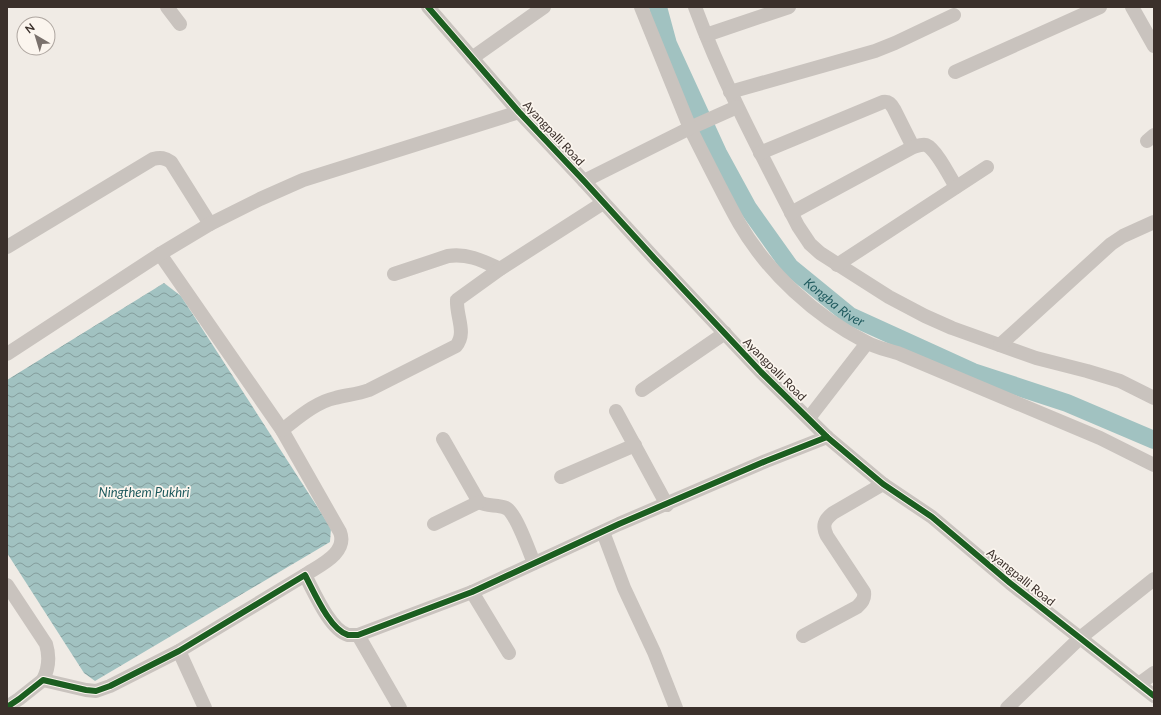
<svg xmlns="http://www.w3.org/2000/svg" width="1161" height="715" font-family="Lato,sans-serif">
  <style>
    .water { fill: url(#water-waves) }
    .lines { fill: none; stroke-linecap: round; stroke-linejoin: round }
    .river { stroke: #a1c2c1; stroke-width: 18 }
    .minor { stroke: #c9c3be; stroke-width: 14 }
    .cycleway-casing { stroke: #fbf5ee; stroke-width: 8 }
    .cycleway { stroke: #1b5e20; stroke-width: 6 }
    .labels { text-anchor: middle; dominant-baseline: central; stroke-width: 3.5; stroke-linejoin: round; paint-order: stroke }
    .street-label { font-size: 12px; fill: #3b302b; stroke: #fbf5ee }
    .water-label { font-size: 13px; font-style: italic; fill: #1f5a5e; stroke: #fbf5ee }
  </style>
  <defs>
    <pattern id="water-waves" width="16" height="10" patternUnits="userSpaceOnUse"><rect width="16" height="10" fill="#a1c2c1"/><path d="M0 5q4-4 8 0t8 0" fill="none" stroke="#849e9d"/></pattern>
  </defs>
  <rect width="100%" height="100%" fill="#f0ebe5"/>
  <path class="water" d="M 164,283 L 181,296 L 331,528 L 330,542 L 95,681 L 84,673 L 7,553 L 7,380 Z"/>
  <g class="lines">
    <path class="river" id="s1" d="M 658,7 L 668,44 L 718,153 L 748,208 L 790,267 L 850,316 L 973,372 L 1067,403 L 1154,440"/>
    <g class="minor">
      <path d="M 167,7 L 180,24"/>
      <path d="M 428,7 L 519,112 L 584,181 L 655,259 L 761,372 L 827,437 L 883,484 L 932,517 L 1010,583 L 1154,696"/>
      <path d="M 695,7 C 723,83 761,154 798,226 L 810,244 L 820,253 L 889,297 L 925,316 L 952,328 L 1036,358 L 1087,371 L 1120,381 L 1154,398"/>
      <path d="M 1132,7 L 1154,46"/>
      <path d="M 706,35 L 789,7"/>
      <path d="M 472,58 L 544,7"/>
      <path d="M 955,72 L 1100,7"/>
      <path d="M 730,92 L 875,51 L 895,43 L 954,15"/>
      <path d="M 737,107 L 690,128 C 706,160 722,192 739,223 C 768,273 815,316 866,342 C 876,348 889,350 900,354 L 1100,438 L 1154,465"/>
      <path d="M 1147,141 L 1154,135"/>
      <path d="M 760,153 L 883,102 C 889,101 891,104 894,109 L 913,147"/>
      <path d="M 584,181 L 690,128 L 641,7"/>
      <path d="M 791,213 L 913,147 C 917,146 922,144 926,145 C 936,149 950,177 956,187"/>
      <path d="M 7,247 L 153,159 C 161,157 165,158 171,162 L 210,224"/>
      <path d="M 160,254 L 282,430 L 340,532 C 348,553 320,565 305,575"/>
      <path d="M 837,265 L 987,167"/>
      <path d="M 394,274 L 448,256 C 468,253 483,261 500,269"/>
      <path d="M 1000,345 L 1111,244 L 1123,236 L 1154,222"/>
      <path d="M 7,354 L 160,254 L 210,224 L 260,199 L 303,180 L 519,112"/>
      <path d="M 642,390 L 725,333"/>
      <path d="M 616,411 L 667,505"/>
      <path d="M 809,418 L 867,343"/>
      <path d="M 282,430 C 298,418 316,402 335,398 C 347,395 358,394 369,390 L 456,346 C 467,333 456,316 457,300 L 500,269 L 603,203"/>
      <path d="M 443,439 L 479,502 C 487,507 497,504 506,508 C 516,513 529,551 534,563"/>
      <path d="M 561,477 L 635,445"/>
      <path d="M 434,524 L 479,502"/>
      <path d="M 603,532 L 624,588 L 654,652 L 676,708"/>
      <path d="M 7,585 L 46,644 C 50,657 49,668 43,680"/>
      <path d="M 472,592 L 509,653"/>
      <path d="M 358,635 L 400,708"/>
      <path d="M 803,636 L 857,607 C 862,602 865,599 864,592 L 827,536 C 822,526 824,520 833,513 L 883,484"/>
      <path d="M 179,651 L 205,708"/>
      <path d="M 1139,684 L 1154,673"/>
      <path d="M 7,707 L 19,699 L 43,680 L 86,690 L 96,691 L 110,686 L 179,651 L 305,575 C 314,592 330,630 348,635 C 351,635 355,635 358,635 L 472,592 L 619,524 L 766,461 L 827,437"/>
      <path d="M 1007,708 L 1080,638 L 1154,579"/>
    </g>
    <defs>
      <g id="cycleway">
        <path d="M 428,7 L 519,112 L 584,181 L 655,259 L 761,372 L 827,437 L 883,484 L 932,517 L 1010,583 L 1154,696"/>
        <path d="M 7,707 L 19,699 L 43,680 L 86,690 L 96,691 L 110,686 L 179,651 L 305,575 C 314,592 330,630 348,635 C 351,635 355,635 358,635 L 472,592 L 619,524 L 766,461 L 827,437"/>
      </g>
    </defs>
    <use href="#cycleway" class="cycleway-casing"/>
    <use href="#cycleway" class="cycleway"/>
  </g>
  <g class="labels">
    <g class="street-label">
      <text transform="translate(554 133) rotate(47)">Ayangpalli Road</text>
      <text transform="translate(775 369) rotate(45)">Ayangpalli Road</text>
      <text transform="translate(1021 577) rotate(39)">Ayangpalli Road</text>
    </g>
    <g class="water-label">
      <text stroke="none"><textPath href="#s1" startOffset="350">Kongba River</textPath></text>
      <text x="144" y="492">Ningthem Pukhri</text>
    </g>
  </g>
  <rect width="1161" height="715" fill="none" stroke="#3b302b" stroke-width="16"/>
  <g transform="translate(36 36) rotate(322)"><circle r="19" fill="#fbf5ee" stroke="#aea6a0"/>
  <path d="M0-3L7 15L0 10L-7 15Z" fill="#7a716c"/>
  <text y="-6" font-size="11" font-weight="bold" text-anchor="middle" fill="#3b302b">N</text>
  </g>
</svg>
